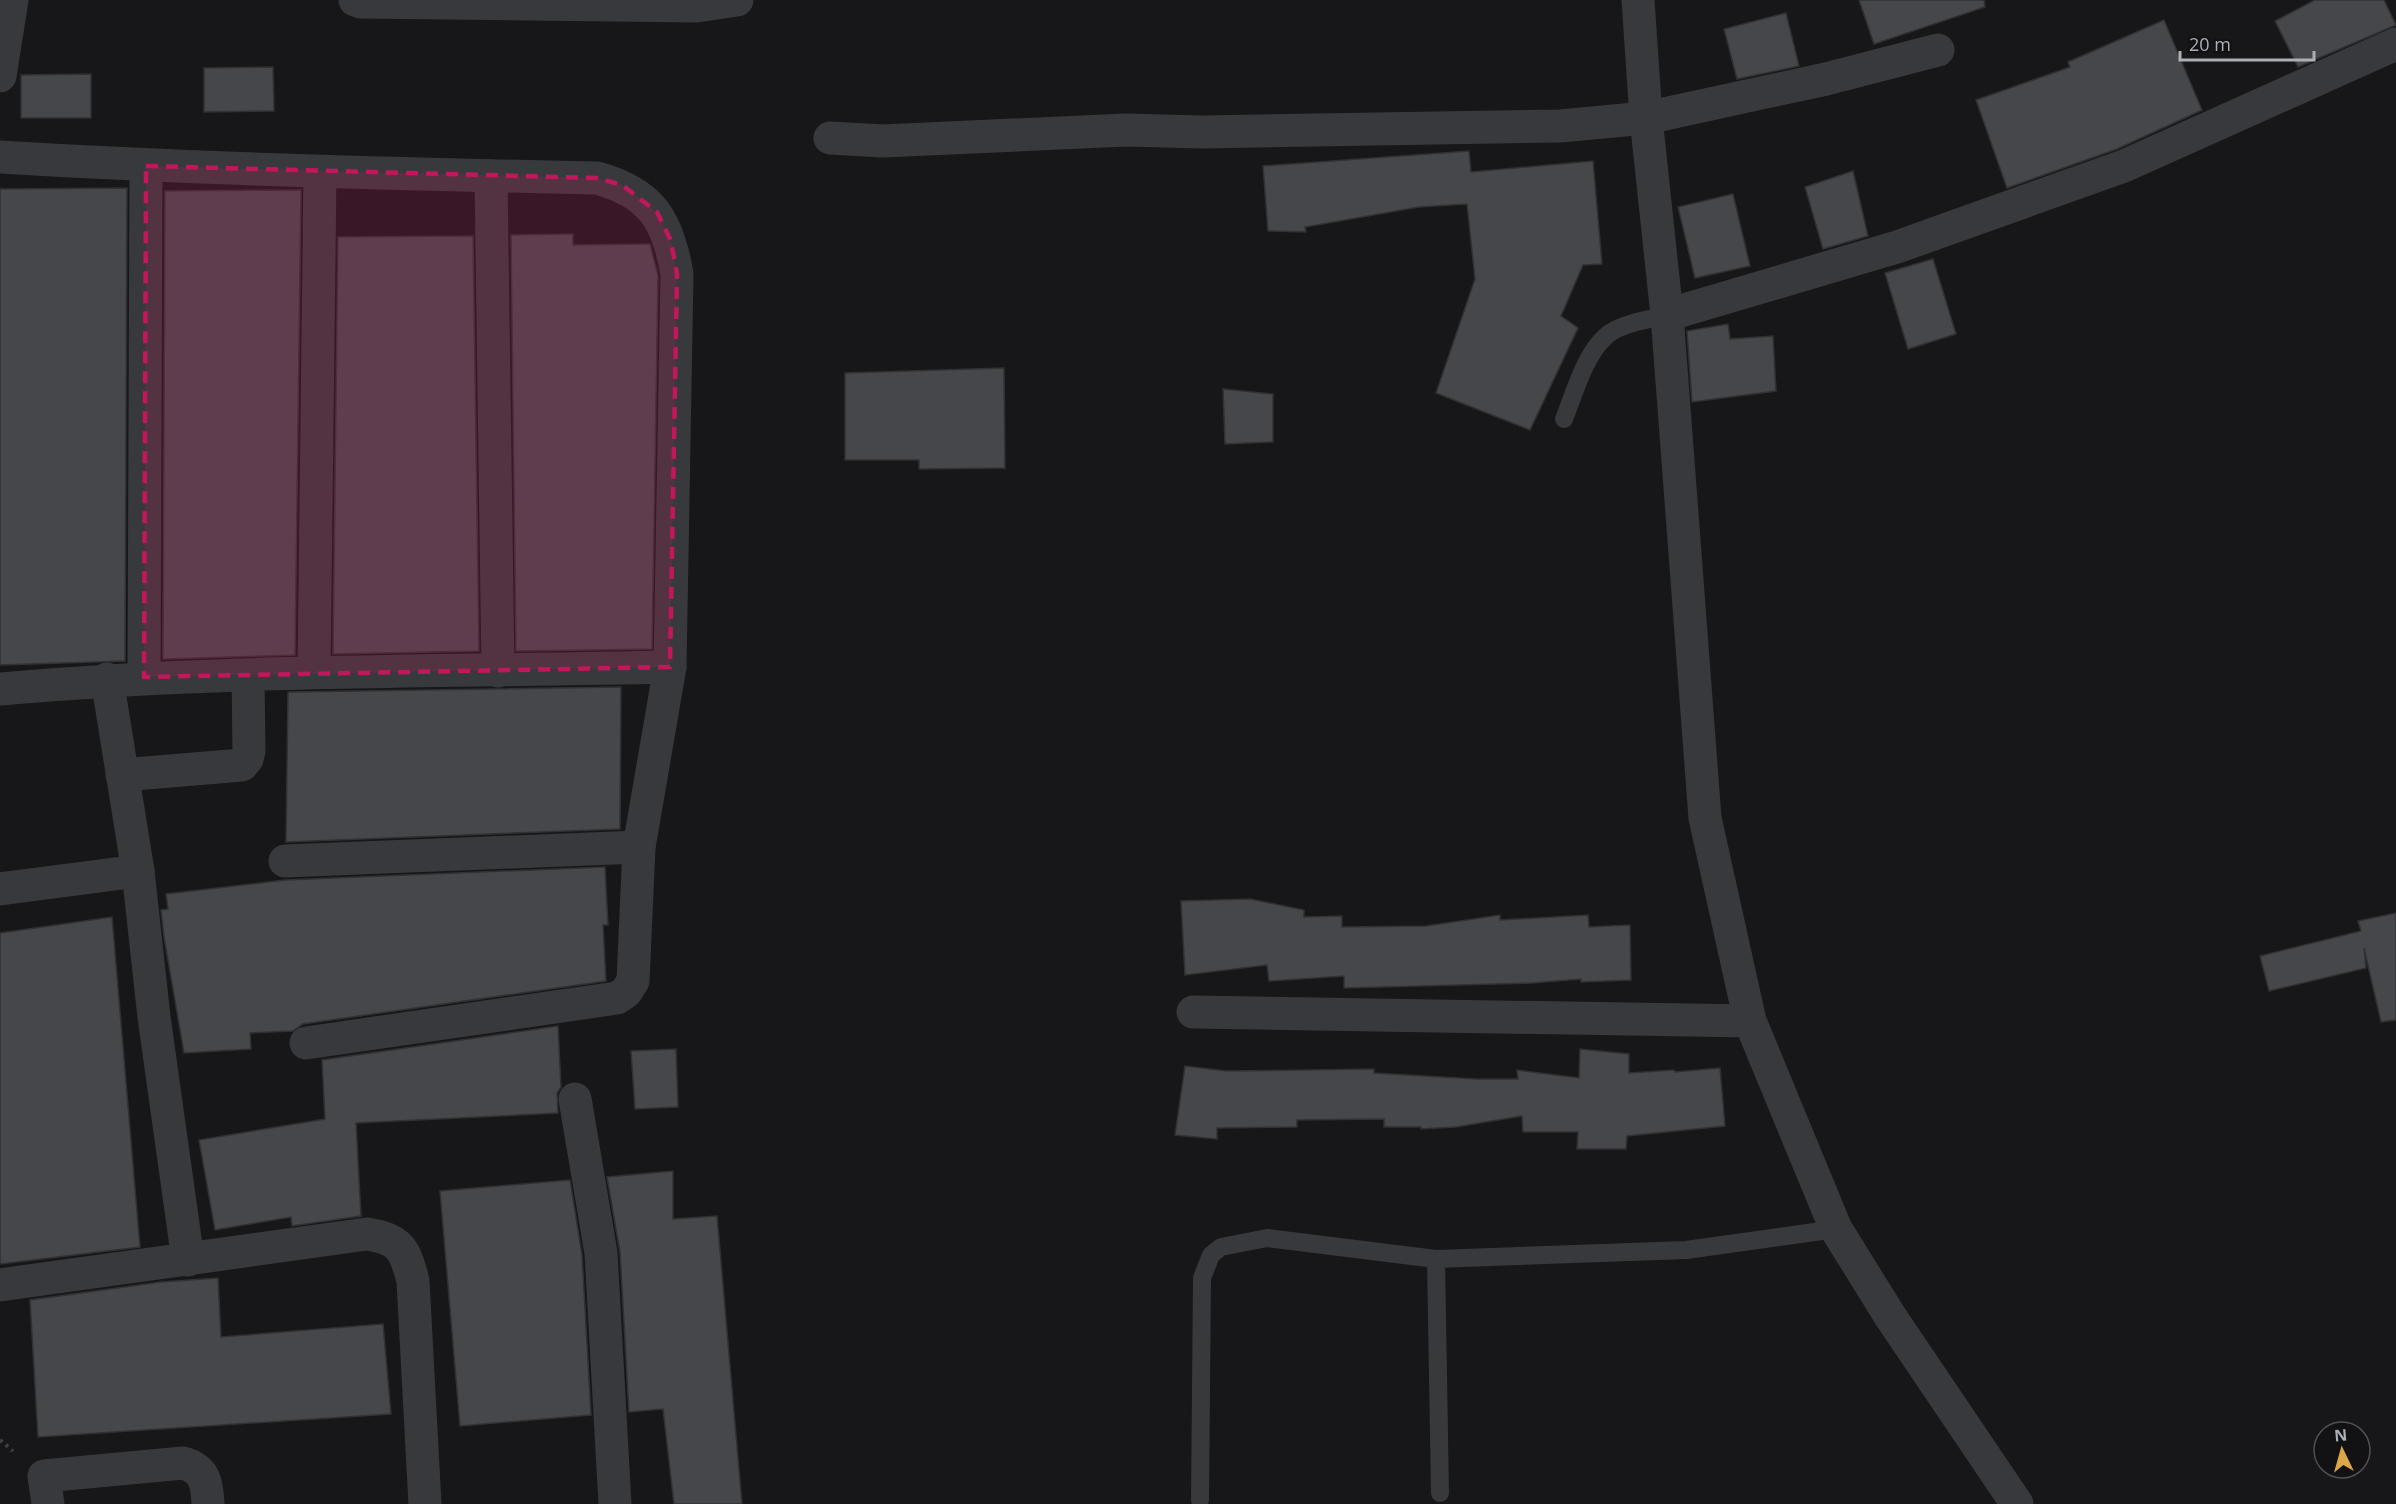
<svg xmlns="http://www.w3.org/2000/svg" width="2396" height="1504" font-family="'Open Sans',sans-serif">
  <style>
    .building { fill: #46474b; stroke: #313134; stroke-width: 1.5 }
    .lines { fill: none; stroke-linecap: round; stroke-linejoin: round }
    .path { stroke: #3f4044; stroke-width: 4; stroke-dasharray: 3 4.5; stroke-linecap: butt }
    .service { stroke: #38393d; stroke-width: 18 }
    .minor { stroke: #38393d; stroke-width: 33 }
    .marked { fill: #c2185b; fill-opacity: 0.2; stroke: #c2185b; stroke-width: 4.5; stroke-dasharray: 12 8; stroke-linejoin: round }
  </style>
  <rect width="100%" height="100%" fill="#171719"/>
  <g class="building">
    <path d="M 1859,0 L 1984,0 L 1985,7 L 1874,44 Z"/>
    <path d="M 2315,0 L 2384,0 L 2396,25 L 2298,67 L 2275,21 Z"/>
    <path d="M 1786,13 L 1799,66 L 1737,79 L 1724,29 Z"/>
    <path d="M 2164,20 L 2202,110 L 2117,149 L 2007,188 L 1976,100 L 2070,67 L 2068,62 Z"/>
    <path d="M 273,67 L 274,111 L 204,112 L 204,68 Z"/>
    <path d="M 91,74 L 91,118 L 21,118 L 21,75 Z"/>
    <path d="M 1469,151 L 1471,172 L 1593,161 L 1602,264 L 1583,265 L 1561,316 L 1578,328 L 1530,430 L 1436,393 L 1475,279 L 1467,204 L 1419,207 L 1305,227 L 1306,232 L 1268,231 L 1263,166 Z"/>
    <path d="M 1853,171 L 1868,236 L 1823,249 L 1805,187 Z"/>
    <path d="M 127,188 L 125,661 L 0,665 L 0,189 Z"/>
    <path d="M 301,190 L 295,655 L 163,659 L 165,191 Z"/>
    <path d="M 1733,194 L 1750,266 L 1695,278 L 1678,207 Z"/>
    <path d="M 573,234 L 573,245 L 650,244 L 658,276 L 652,649 L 516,651 L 511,235 Z"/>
    <path d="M 473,236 L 479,651 L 333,654 L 338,237 Z"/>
    <path d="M 1933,259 L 1956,334 L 1908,349 L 1885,273 Z"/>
    <path d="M 1728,324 L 1730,339 L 1773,336 L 1776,391 L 1692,402 L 1687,331 Z"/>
    <path d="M 1004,368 L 1005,468 L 919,469 L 919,460 L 845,460 L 845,373 Z"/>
    <path d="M 1223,389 L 1273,394 L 1273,442 L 1225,444 Z"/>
    <path d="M 621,687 L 620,829 L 286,842 L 288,692 Z"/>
    <path d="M 605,867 L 608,925 L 603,925 L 606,981 L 303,1024 L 293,1031 L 250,1033 L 251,1049 L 184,1053 L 164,937 L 161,910 L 168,909 L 166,894 L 285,880 Z"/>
    <path d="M 1250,899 L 1304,910 L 1304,917 L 1342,916 L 1342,927 L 1426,926 L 1500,915 L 1500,920 L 1588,915 L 1589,927 L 1630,925 L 1631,980 L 1581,982 L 1581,979 L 1532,983 L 1344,988 L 1344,976 L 1269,981 L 1267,965 L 1185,975 L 1181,901 Z"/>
    <path d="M 2396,913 L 2396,1020 L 2381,1022 L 2364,948 L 2366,968 L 2269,991 L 2260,956 L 2361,931 L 2358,921 Z"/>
    <path d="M 112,917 L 140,1247 L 0,1264 L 0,933 Z"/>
    <path d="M 558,1026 L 561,1087 L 557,1093 L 558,1113 L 356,1123 L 361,1216 L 292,1226 L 291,1217 L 215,1230 L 199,1140 L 325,1119 L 322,1060 Z"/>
    <path d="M 676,1049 L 678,1107 L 635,1109 L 631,1051 Z"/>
    <path d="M 1580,1049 L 1629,1054 L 1629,1073 L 1674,1070 L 1675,1072 L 1720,1068 L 1725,1126 L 1627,1136 L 1626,1149 L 1577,1149 L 1578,1132 L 1523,1132 L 1522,1116 L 1456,1127 L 1421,1129 L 1421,1127 L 1384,1127 L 1384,1119 L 1297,1120 L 1297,1127 L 1217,1128 L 1217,1139 L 1175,1135 L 1185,1066 L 1226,1071 L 1374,1069 L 1374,1073 L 1476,1079 L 1518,1079 L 1517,1070 L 1579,1078 Z"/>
    <path d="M 673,1171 L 673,1219 L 717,1216 L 742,1504 L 674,1504 L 663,1409 L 629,1412 L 620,1252 L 607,1177 Z"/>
    <path d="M 570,1180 L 582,1255 L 591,1415 L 460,1426 L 440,1191 Z"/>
    <path d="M 218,1278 L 221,1337 L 383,1324 L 391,1414 L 38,1437 L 30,1300 L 161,1282 Z"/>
  </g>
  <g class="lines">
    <path class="path" d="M 0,1440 L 13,1451"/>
    <g class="service">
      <path d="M 1564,419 C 1575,392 1584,356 1606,336 C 1620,323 1649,320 1667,315"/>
      <path d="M 1436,1259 L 1440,1493"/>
      <path d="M 1200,1500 L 1202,1278 L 1211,1255 L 1221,1247 L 1267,1238 L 1436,1259 L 1686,1250 L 1836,1229"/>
    </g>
    <g class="minor">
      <path d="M 355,0 L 361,2 L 697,6 L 737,0"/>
      <path d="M 1638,0 L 1646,118 L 1667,315"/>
      <path d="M 0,76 L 12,0"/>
      <path d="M 830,138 L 883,141 L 1126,130 L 1202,132 L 1560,126 L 1646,118 L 1826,79 L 1938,50"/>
      <path d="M 0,157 C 199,169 398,174 597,178 C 652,193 668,221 677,274 L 670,667 L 639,847 L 633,981 L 626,992 L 617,998 L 306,1043"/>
      <path d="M 491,176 L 498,671"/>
      <path d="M 314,672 L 320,172"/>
      <path d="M 144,677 L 146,166"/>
      <path d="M 107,679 L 138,871 L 154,1017 L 188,1260"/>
      <path d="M 0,689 C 223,669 446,672 670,667"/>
      <path d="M 122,775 L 242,765 L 247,759 L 249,751 L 248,675"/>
      <path d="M 285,861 L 639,847"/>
      <path d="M 0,889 L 138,871"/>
      <path d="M 1193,1012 L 1750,1021 L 1705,818 L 1667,315 L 1897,247 L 2124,166 L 2396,44"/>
      <path d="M 1750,1021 L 1836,1229 L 1890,1316 L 2017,1504"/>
      <path d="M 575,1099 L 601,1253 L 615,1504"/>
      <path d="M 0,1285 L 367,1234 C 400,1239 405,1249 413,1281 L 425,1504"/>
      <path d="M 48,1504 L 44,1476 L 183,1463 C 205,1469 207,1483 208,1504"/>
    </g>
  </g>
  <path class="marked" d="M 146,166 L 597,178 L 622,185 L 657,212 L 671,241 L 677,274 L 670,667 L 144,677 Z"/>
  <g transform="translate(2342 1450) rotate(355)"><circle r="28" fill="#121214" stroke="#4f5155" stroke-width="1.5"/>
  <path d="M0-4.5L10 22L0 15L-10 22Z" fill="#dda54a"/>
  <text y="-9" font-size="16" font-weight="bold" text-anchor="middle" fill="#abafb7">N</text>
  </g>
  <path d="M2180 51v9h134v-9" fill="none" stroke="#abafb7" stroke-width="3"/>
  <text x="2189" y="51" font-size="18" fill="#abafb7" stroke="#121214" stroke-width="4.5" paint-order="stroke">20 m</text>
</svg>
